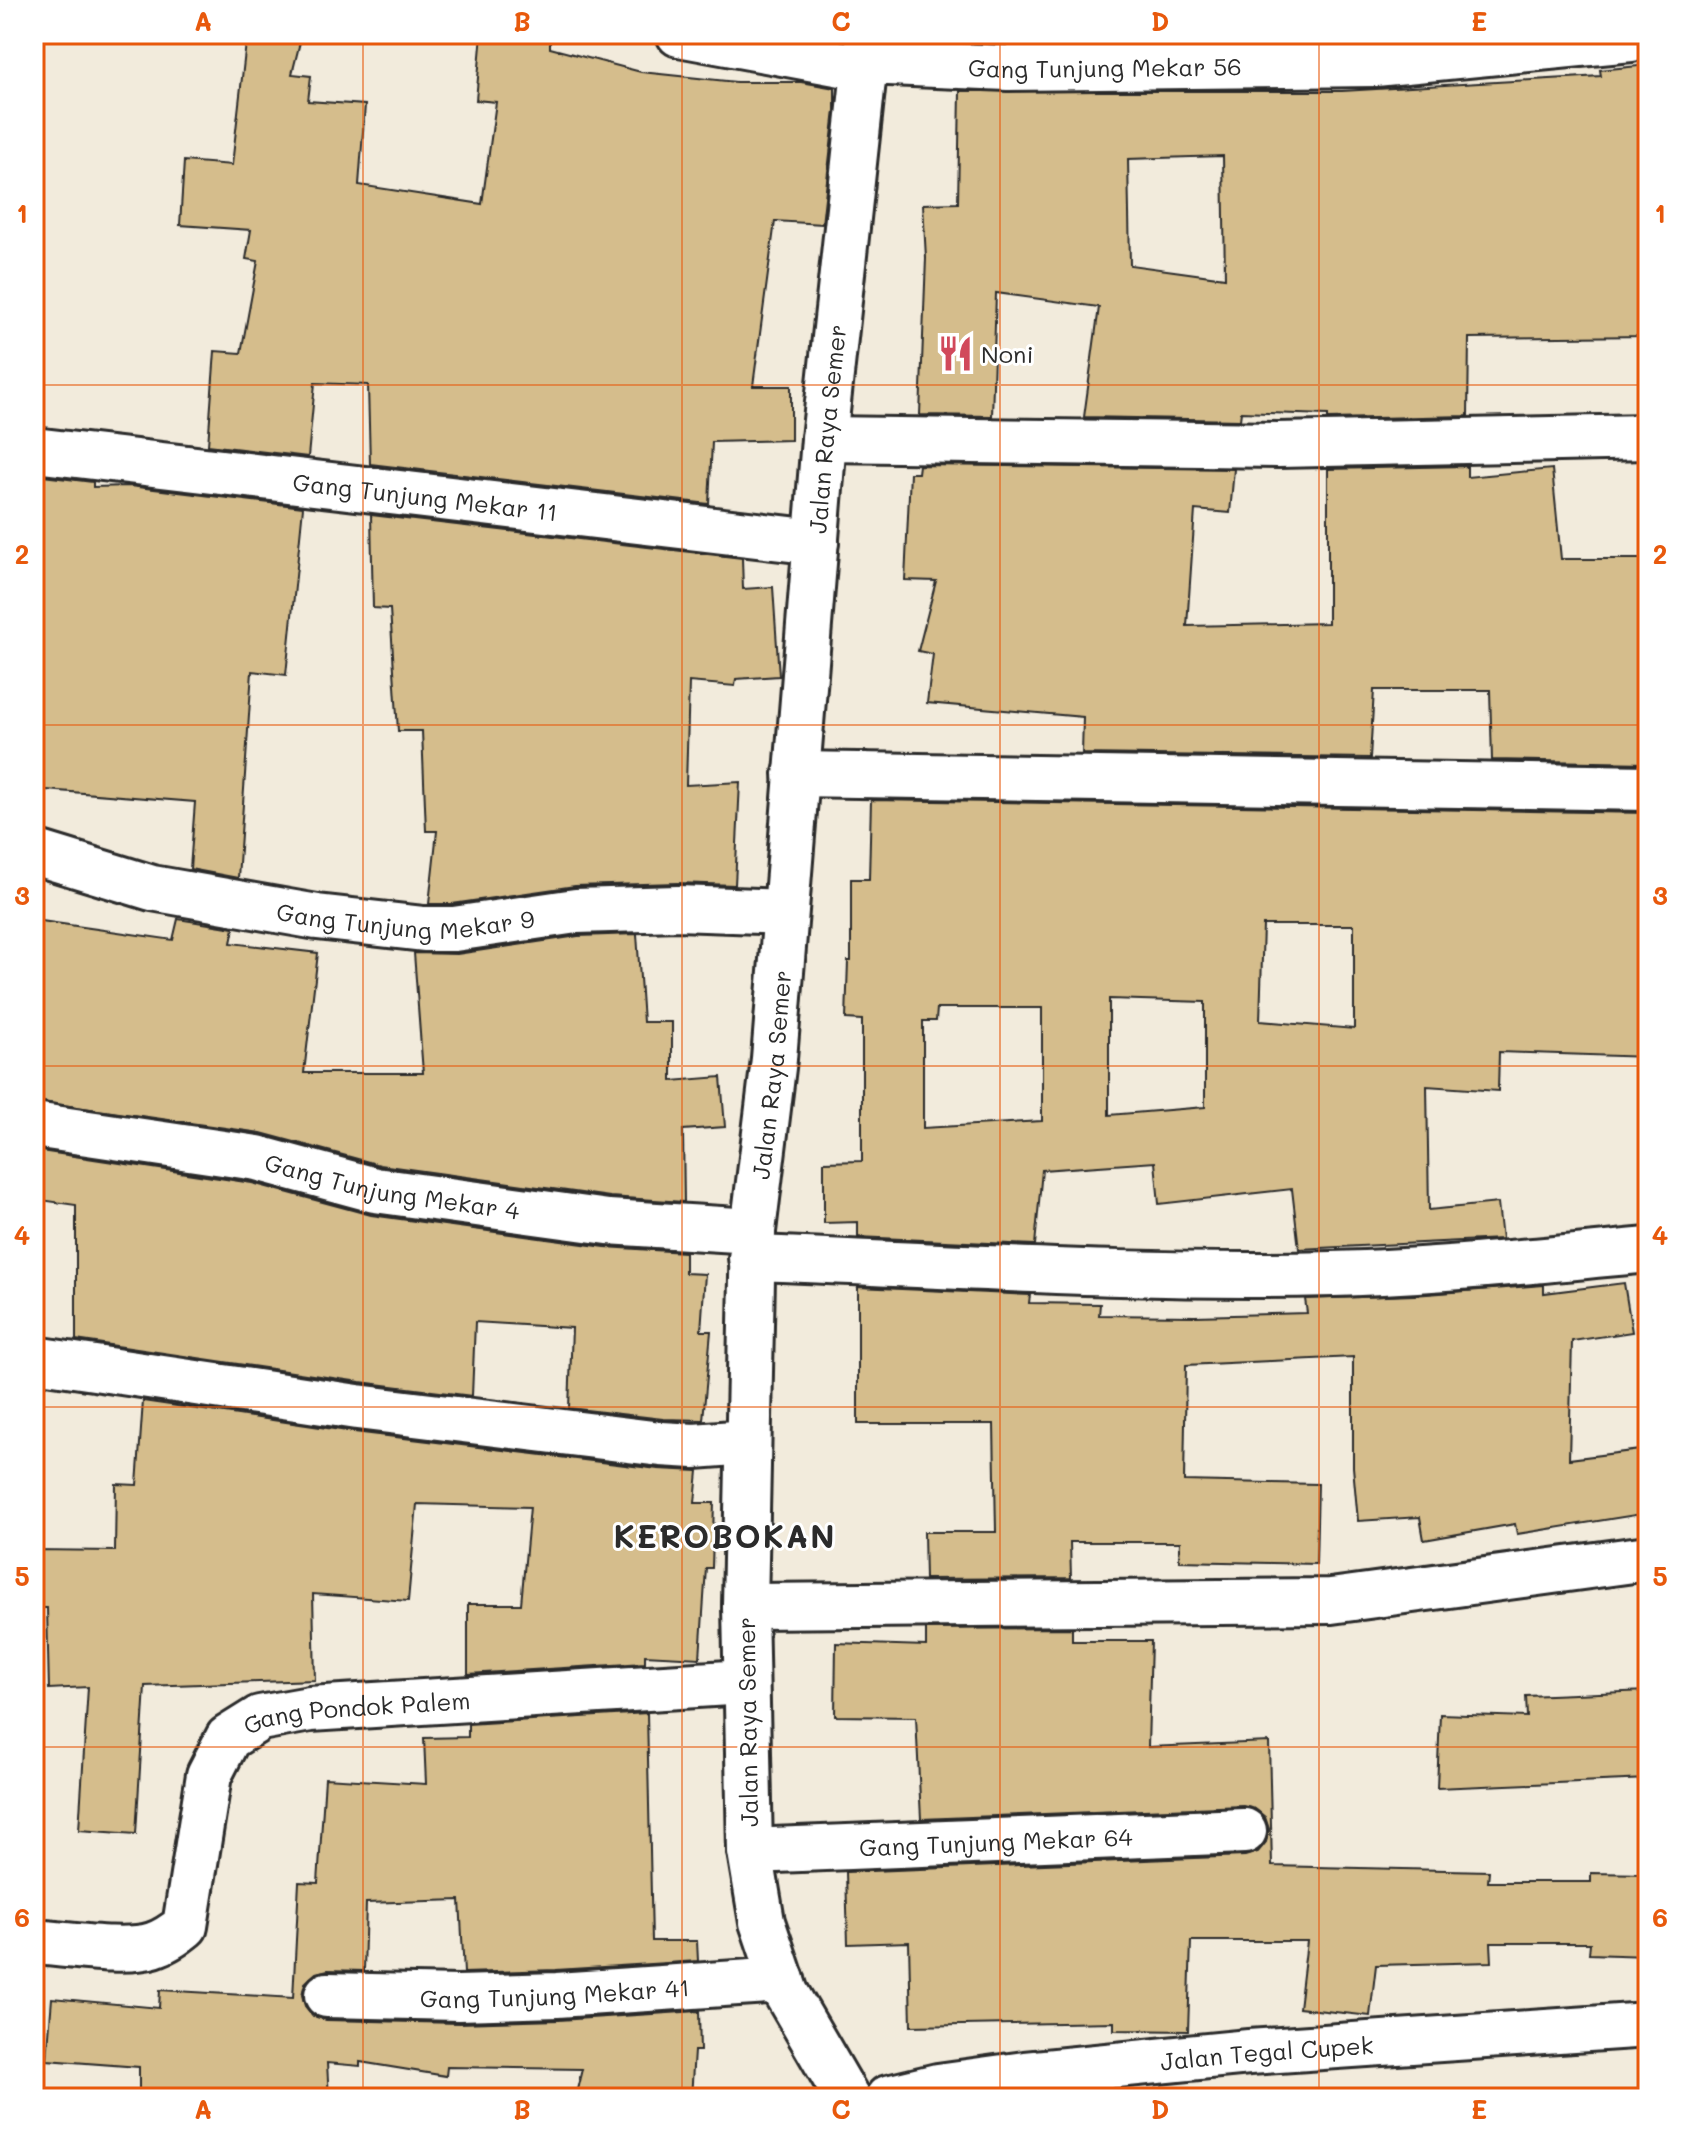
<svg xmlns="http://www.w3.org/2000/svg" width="1682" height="2132" font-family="Mali,sans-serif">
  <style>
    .building { fill: #d5bd8c; stroke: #2b2b2b; stroke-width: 2; fill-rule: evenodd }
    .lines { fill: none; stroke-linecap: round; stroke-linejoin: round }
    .minor-casing { stroke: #2b2b2b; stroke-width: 50 }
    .minor { stroke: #fff; stroke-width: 44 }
    .grid { fill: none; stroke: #e8590c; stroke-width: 2; stroke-opacity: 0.55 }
    .labels { text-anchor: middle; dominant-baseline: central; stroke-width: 6; stroke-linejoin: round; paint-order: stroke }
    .street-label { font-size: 24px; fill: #2b2b2b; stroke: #fff }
    .poi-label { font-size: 24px; fill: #2b2b2b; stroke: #fff; text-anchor: start }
    .district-label { font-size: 32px; font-weight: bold; letter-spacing: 2px; fill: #2b2b2b; stroke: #fff }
    .neatline { fill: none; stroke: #e8590c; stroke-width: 3 }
    .grid-label { font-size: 26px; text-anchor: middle; font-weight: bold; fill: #e8590c }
  </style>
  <rect width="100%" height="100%" fill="#f2ebdc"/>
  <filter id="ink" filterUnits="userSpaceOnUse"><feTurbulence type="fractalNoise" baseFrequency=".0125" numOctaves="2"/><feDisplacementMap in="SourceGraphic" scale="16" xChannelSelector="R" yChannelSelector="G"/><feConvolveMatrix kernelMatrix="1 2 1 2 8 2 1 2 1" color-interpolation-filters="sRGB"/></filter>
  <g filter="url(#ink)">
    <g class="building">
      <path d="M 247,34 L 302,34 L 292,74 L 311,76 L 308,101 L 365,105 L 359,185 L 482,204 L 496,102 L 476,100 L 482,34 L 550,39 L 550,48 L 641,72 L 736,82 L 801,82 L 835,88 L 835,110 L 822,224 L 775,221 L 753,386 L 791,386 L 791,440 L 712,442 L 709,504 L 370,464 L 368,385 L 315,383 L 308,457 L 208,445 L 215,351 L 241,353 L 258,261 L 246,259 L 251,230 L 180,225 L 184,161 L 232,165 Z"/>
      <path d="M 961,34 L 1341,34 L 1341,39 L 1008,43 L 961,41 Z"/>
      <path d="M 1648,65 L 1648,204 L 1643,205 L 1648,226 L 1648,336 L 1469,338 L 1468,416 L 1328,419 L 1328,415 L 1241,412 L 1240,420 L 1084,417 L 1099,307 L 996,293 L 992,416 L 920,415 L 926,258 L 923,204 L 958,203 L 960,91 L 1342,91 L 1601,76 L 1600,70 ZM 1223,156 L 1225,278 L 1130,265 L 1128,159 Z"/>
      <path d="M 919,465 L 1234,469 L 1230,513 L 1195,510 L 1187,626 L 1328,623 L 1328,469 L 1467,466 L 1467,477 L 1552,469 L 1561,559 L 1648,559 L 1648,763 L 1492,760 L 1490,690 L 1374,690 L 1370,758 L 1082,754 L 1083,717 L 927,703 L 933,654 L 918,651 L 936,581 L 905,580 L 910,473 L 918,473 Z"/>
      <path d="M 34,475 L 93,482 L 93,487 L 129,486 L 303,507 L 286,675 L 252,671 L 238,878 L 190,869 L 195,802 L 34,789 Z"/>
      <path d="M 371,515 L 742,558 L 743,589 L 773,587 L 779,676 L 736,679 L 735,686 L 689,682 L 686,785 L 740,782 L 735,885 L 677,883 L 575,886 L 452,904 L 429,904 L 437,831 L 426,831 L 422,731 L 398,731 L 390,609 L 373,608 Z"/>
      <path d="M 871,800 L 1648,813 L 1648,1057 L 1499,1052 L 1498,1091 L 1427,1086 L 1429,1210 L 1498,1203 L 1502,1239 L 1299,1249 L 1292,1189 L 1159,1204 L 1155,1162 L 1042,1170 L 1035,1245 L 858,1237 L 858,1222 L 824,1223 L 824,1162 L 862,1161 L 862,1020 L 846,1019 L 848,961 L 851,961 L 851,879 L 869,879 ZM 1263,925 L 1354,925 L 1354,1029 L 1260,1021 ZM 1109,999 L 1205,1002 L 1205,1107 L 1109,1115 ZM 937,1008 L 1042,1008 L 1042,1121 L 923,1128 L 923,1021 L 936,1021 Z"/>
      <path d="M 178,919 L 234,928 L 231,943 L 318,953 L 304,1073 L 423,1073 L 414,953 L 457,954 L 578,936 L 637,934 L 643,1022 L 672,1022 L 672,1081 L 721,1077 L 725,1127 L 683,1130 L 684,1202 L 610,1197 L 380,1165 L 261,1133 L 34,1101 L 34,920 L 173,940 Z"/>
      <path d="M 34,1150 L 252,1183 L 371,1215 L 605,1247 L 685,1252 L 685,1273 L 705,1274 L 701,1331 L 711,1331 L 703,1420 L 663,1419 L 569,1408 L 572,1328 L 475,1322 L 472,1396 L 360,1382 L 76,1340 L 76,1205 L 34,1199 Z"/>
      <path d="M 1624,1283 L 1632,1332 L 1572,1341 L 1569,1459 L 1648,1449 L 1648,1513 L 1517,1534 L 1515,1524 L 1424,1540 L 1420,1517 L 1358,1521 L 1353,1467 L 1353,1357 L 1186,1365 L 1184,1481 L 1318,1484 L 1316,1564 L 1179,1561 L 1180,1542 L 1070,1542 L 1071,1578 L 925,1579 L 924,1532 L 996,1532 L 994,1424 L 858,1424 L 858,1287 L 1030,1295 L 1029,1303 L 1100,1304 L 1099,1315 L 1195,1316 L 1307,1313 L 1305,1299 L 1414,1295 L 1544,1285 L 1544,1293 Z"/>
      <path d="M 143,1401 L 354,1432 L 658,1469 L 698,1471 L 695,1503 L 714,1503 L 712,1568 L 706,1568 L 700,1658 L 645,1655 L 645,1663 L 468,1674 L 468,1604 L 521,1604 L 530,1507 L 417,1504 L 408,1601 L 313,1594 L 315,1680 L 145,1686 L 136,1834 L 79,1830 L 88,1687 L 49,1689 L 47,1608 L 34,1608 L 34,1550 L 115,1551 L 116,1484 L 137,1485 Z"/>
      <path d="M 1072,1628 L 1072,1641 L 1151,1641 L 1148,1747 L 1269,1742 L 1272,1866 L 1489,1871 L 1488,1882 L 1591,1882 L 1591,1873 L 1648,1874 L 1648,1956 L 1589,1954 L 1590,1943 L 1491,1943 L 1492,1962 L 1376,1965 L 1370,2016 L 1299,2008 L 1307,1941 L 1191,1941 L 1188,2031 L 1114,2030 L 1114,2022 L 911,2026 L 909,1942 L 848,1944 L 846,1872 L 1245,1856 L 1258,1852 L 1266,1842 L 1269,1829 L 1265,1817 L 1255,1809 L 1243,1806 L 921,1819 L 916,1717 L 835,1716 L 836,1643 L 926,1646 L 926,1629 Z"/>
      <path d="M 1648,1691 L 1648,1779 L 1437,1788 L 1440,1714 L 1527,1717 L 1526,1696 Z"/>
      <path d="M 647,1713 L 652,1941 L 697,1941 L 698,1961 L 556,1970 L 464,1973 L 460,1900 L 366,1903 L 364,1971 L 328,1970 L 316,1973 L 305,1983 L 302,1995 L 305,2006 L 313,2016 L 326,2020 L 459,2023 L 559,2020 L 699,2011 L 700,2051 L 694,2051 L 691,2098 L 575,2098 L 582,2069 L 447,2067 L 446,2076 L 360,2062 L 360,2066 L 327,2063 L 329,2098 L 139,2098 L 139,2067 L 47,2060 L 52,1998 L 159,2008 L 160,1990 L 293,1998 L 299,1882 L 318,1883 L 325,1778 L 426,1784 L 424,1738 L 468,1737 L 468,1724 Z"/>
    </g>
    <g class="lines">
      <defs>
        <g id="minor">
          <path d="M 679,34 L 864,68"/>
          <path id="s1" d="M 865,62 L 1008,68 L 1375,64 L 1631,39"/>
          <path d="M 824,439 L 1278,445 L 1648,437"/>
          <path id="s2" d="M 34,450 L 816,542"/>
          <path d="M 796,774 L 1648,788"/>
          <path id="s3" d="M 34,852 L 152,888 L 317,917 L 424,929 L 454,929 L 576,911 L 678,908 L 785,912"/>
          <path id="s4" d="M 34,1125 L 257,1158 L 375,1190 L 608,1222 L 753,1231"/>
          <path d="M 751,1258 C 944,1265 1141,1279 1333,1274 C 1439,1271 1543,1260 1648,1250"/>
          <path d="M 34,1359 L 357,1407 L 661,1444 L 694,1446 L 748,1442"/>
          <path d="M 745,1606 L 1331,1601 L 1648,1558"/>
          <path id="s5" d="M 750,1851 L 1244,1831"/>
          <path id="s6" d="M 34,1942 C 66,1944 124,1954 153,1945 C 166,1941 175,1934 185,1926 L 209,1775 L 228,1738 L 260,1718 L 310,1709 L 745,1682"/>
          <path id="s7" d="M 327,1995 L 458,1998 L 557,1995 L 782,1980"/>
          <path id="s8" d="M 847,2098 L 786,1993 L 762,1922 L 750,1851 L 745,1606 L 753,1231 L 774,1059 L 824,439 L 868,34"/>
          <path id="s9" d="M 888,2098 L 938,2086 L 1025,2074 L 1249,2052 L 1648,2025"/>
        </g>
      </defs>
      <use href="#minor" class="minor-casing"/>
      <use href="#minor" class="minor"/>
    </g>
  </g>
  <path class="grid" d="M 363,34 L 363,2098M 682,34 L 682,2098M 1000,34 L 1000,2098M 1319,34 L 1319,2098M 34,385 L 1648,385M 34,725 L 1648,725M 34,1066 L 1648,1066M 34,1407 L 1648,1407M 34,1747 L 1648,1747"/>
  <defs>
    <symbol id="restaurant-bare" viewBox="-9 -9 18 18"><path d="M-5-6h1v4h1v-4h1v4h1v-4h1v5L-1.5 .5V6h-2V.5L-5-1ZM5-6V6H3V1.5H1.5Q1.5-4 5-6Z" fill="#d1495b" stroke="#fff" stroke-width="2.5" paint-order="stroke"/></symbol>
  </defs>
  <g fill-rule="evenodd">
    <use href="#restaurant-bare" x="930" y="328" width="51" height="51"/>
  </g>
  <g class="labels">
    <g class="street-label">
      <text stroke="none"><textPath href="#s1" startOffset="240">Gang Tunjung Mekar 56</textPath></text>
      <text stroke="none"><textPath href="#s8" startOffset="1694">Jalan Raya Semer</textPath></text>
      <text stroke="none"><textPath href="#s2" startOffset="394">Gang Tunjung Mekar 11</textPath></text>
      <text stroke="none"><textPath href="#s3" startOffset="380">Gang Tunjung Mekar 9</textPath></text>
      <text stroke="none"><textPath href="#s8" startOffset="1046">Jalan Raya Semer</textPath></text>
      <text stroke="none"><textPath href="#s4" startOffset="364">Gang Tunjung Mekar 4</textPath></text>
      <text stroke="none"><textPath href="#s6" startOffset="486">Gang Pondok Palem</textPath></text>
      <text transform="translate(747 1722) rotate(-91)">Jalan Raya Semer</text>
      <text stroke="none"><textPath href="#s5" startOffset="246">Gang Tunjung Mekar 64</textPath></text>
      <text stroke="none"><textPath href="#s7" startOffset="228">Gang Tunjung Mekar 41</textPath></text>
      <text stroke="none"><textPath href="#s9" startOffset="382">Jalan Tegal Cupek</textPath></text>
    </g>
    <g class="poi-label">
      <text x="981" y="353">Noni</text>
    </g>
    <g class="district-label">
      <text x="725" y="1535">KEROBOKAN</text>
    </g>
  </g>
  <rect width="1682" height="2132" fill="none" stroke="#fff" stroke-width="88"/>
  <rect x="44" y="44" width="1594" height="2044" class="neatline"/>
  <g class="grid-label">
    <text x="203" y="31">A</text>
    <text x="522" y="31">B</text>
    <text x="841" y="31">C</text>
    <text x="1160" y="31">D</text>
    <text x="1479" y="31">E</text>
    <text x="22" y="223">1</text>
    <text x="1660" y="223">1</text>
    <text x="22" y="564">2</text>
    <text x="1660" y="564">2</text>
    <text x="22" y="905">3</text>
    <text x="1660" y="905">3</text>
    <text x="22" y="1245">4</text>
    <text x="1660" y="1245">4</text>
    <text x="22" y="1586">5</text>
    <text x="1660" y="1586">5</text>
    <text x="22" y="1927">6</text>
    <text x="1660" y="1927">6</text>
    <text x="203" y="2119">A</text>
    <text x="522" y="2119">B</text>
    <text x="841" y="2119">C</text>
    <text x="1160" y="2119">D</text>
    <text x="1479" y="2119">E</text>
  </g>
</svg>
